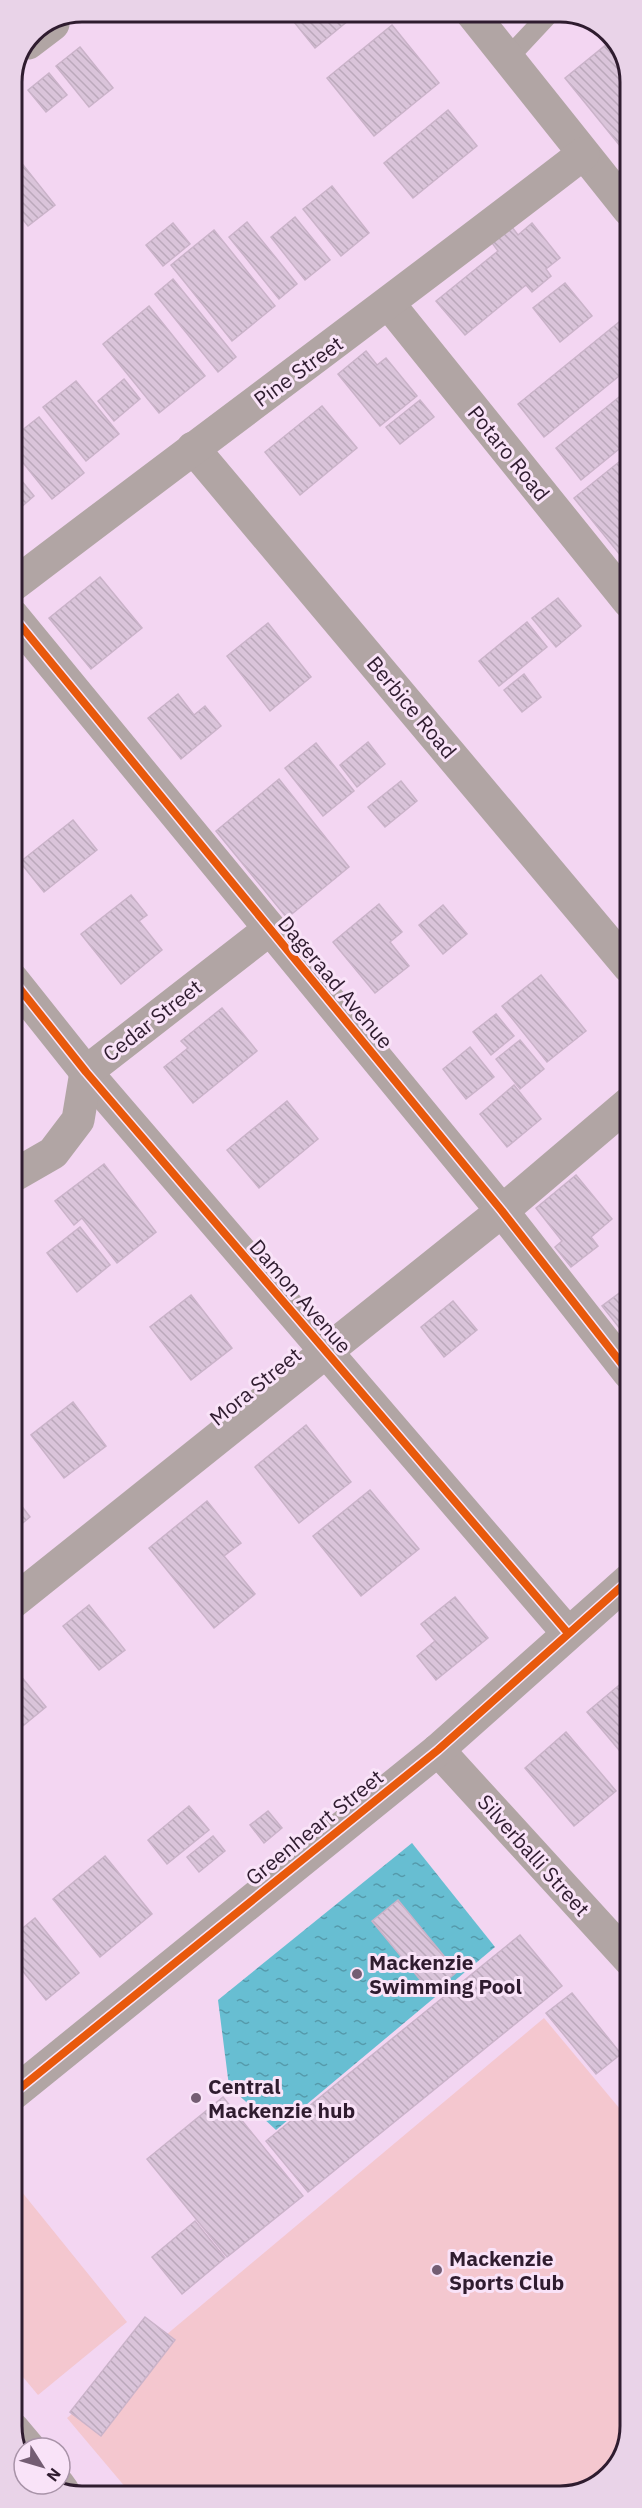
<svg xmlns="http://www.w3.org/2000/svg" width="642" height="2508" font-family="'IBM Plex Sans',sans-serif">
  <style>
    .grass { fill: #f4c7cf }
    .water { fill: url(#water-ripples) }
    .building { fill: url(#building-back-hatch); stroke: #cab3c9; stroke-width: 1.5 }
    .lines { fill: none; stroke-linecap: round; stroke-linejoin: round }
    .service { stroke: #b1a5a4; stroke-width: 20 }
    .minor { stroke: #b1a5a4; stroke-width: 33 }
    .cycleway-casing { stroke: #f9e3f8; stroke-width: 11 }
    .cycleway { stroke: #e8590c; stroke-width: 8 }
    .poi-dot { fill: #745d73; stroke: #f9e3f8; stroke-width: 2 }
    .labels { text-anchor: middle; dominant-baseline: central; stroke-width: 6; stroke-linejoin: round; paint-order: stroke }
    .street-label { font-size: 21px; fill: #2f1c2f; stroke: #f9e3f8 }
    .poi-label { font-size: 21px; font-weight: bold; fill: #2f1c2f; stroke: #f9e3f8; text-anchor: start }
    .rim { fill: none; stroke: #2f1c2f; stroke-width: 3 }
  </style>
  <defs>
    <pattern id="water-ripples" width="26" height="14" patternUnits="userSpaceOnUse" patternTransform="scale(1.5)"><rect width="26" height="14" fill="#67bed2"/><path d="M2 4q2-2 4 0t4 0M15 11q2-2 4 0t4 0" fill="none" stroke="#559aab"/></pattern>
    <pattern id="building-back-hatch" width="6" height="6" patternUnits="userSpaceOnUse" patternTransform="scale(1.5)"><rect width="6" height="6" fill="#dac4da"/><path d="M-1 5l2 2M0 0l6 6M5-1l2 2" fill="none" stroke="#bba8bb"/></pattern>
  </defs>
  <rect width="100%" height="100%" fill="#f3d6f2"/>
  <g class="grass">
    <path d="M 544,2018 L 630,2121 L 630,2426 L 613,2472 L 573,2495 L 132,2495 L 67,2418 Z"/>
    <path d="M 13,2181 L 127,2322 L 38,2395 L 13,2365 Z"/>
  </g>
  <path class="water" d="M 412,1843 L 495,1947 L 276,2130 L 229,2086 L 218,2000 Z"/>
  <g class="building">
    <path d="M 286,12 L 351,12 L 354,16 L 315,48 Z"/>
    <path d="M 392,25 L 439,83 L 374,136 L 327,78 Z"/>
    <path d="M 612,40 L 629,69 L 629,157 L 565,78 Z"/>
    <path d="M 80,47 L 113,88 L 89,107 L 56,66 Z"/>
    <path d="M 49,73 L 67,95 L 46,112 L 28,90 Z"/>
    <path d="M 448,110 L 477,146 L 413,198 L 384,163 Z"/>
    <path d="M 12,151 L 55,205 L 28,226 L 12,206 Z"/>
    <path d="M 332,186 L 369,233 L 341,256 L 303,209 Z"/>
    <path d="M 295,217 L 330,260 L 305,280 L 271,237 Z"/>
    <path d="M 247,222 L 297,284 L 279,299 L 229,237 Z"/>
    <path d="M 173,223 L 190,244 L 163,266 L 146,245 Z"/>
    <path d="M 532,223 L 560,258 L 546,269 L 551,276 L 532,292 L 526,285 L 465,335 L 436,301 L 498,251 L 492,243 L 512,227 L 518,235 Z"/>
    <path d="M 214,230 L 275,306 L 232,341 L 171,265 Z"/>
    <path d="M 173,279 L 236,357 L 218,372 L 155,294 Z"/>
    <path d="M 565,283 L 592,316 L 560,342 L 533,308 Z"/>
    <path d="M 149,306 L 205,376 L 159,413 L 103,344 Z"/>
    <path d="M 619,322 L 629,335 L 629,368 L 544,437 L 518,404 Z"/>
    <path d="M 366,351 L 377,365 L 386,358 L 417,396 L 380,426 L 338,374 Z"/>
    <path d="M 124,379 L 140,399 L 114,421 L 98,401 Z"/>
    <path d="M 76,381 L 119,434 L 86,461 L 43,407 Z"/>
    <path d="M 629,389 L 629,441 L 581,480 L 556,448 Z"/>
    <path d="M 420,400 L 434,417 L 400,444 L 386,427 Z"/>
    <path d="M 322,406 L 357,448 L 300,495 L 265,452 Z"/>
    <path d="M 39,417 L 84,473 L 52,499 L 12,449 L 12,438 Z"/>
    <path d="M 629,454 L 629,566 L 574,498 Z"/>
    <path d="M 12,469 L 34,496 L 12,515 Z"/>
    <path d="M 100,577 L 142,628 L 91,669 L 49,618 Z"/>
    <path d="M 558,598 L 581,626 L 556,647 L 532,618 Z"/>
    <path d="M 527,622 L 547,647 L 499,686 L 479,661 Z"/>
    <path d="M 268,623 L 311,677 L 270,711 L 227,656 Z"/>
    <path d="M 524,674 L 541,697 L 522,712 L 504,690 Z"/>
    <path d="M 178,694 L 194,715 L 205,706 L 221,726 L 181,759 L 148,718 Z"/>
    <path d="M 12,705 L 22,717 L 12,725 Z"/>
    <path d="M 368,742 L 385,764 L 357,787 L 340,765 Z"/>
    <path d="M 316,743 L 354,791 L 323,816 L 285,768 Z"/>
    <path d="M 279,779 L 349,867 L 287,918 L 216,831 Z"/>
    <path d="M 401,781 L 417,801 L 385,827 L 368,807 Z"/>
    <path d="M 73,820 L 97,850 L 44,892 L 20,862 Z"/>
    <path d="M 131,895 L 147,915 L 139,921 L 162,950 L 121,984 L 81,934 Z"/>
    <path d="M 379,904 L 402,932 L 390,942 L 409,966 L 375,993 L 333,942 Z"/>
    <path d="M 443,905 L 467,934 L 443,954 L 419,925 Z"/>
    <path d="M 541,975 L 586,1031 L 547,1062 L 502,1006 Z"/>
    <path d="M 222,1008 L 257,1051 L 193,1103 L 164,1067 L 188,1048 L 181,1041 Z"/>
    <path d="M 496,1014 L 514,1036 L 491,1055 L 473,1032 Z"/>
    <path d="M 520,1040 L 544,1069 L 520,1089 L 496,1059 Z"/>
    <path d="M 470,1047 L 494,1077 L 466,1099 L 443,1069 Z"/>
    <path d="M 514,1085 L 541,1119 L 507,1147 L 480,1114 Z"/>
    <path d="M 287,1101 L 318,1139 L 259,1188 L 227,1150 Z"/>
    <path d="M 104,1164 L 156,1232 L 117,1263 L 82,1218 L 74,1225 L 55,1201 Z"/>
    <path d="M 576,1175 L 612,1219 L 591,1237 L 598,1246 L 571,1267 L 555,1247 L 562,1241 L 536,1208 Z"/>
    <path d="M 80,1227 L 110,1265 L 77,1292 L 47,1253 Z"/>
    <path d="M 626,1288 L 629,1292 L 629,1323 L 621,1330 L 602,1306 Z"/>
    <path d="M 191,1295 L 232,1348 L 191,1380 L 150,1327 Z"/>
    <path d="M 453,1301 L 477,1330 L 444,1357 L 421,1327 Z"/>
    <path d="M 73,1402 L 106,1446 L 64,1478 L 31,1435 Z"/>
    <path d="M 306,1425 L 351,1482 L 299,1523 L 255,1467 Z"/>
    <path d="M 370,1490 L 419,1549 L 361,1596 L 313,1536 Z"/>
    <path d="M 13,1495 L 30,1517 L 13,1531 Z"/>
    <path d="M 207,1501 L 241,1543 L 224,1556 L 255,1594 L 214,1628 L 149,1548 Z"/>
    <path d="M 455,1597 L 488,1638 L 436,1680 L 417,1656 L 435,1641 L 421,1624 Z"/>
    <path d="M 89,1605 L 125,1650 L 99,1670 L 63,1626 Z"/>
    <path d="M 15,1669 L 46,1707 L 13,1734 L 13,1671 Z"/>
    <path d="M 630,1676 L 630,1763 L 587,1712 Z"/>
    <path d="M 566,1732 L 616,1791 L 574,1826 L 525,1768 Z"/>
    <path d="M 189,1806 L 209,1830 L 167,1864 L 148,1840 Z"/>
    <path d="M 268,1811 L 282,1828 L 264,1843 L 250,1825 Z"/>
    <path d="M 213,1836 L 225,1851 L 199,1872 L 187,1857 Z"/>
    <path d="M 105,1856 L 152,1914 L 100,1957 L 53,1899 Z"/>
    <path d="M 398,1900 L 457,1972 L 431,1993 L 372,1921 Z"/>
    <path d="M 35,1918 L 79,1973 L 46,2000 L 13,1959 L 13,1936 Z"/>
    <path d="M 520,1935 L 562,1986 L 308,2192 L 266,2141 Z"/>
    <path d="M 572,1993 L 621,2054 L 596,2074 L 546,2013 Z"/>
    <path d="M 223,2097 L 303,2196 L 227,2257 L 147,2159 Z"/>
    <path d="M 195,2221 L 225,2258 L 182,2294 L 152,2257 Z"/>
    <path d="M 145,2317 L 175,2340 L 101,2436 L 70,2412 Z"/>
  </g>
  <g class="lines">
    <path class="service" d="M 508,58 L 550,13"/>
    <g class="minor">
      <path d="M 471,12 L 629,210"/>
      <path d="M 28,43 L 53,24"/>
      <path d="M 389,304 L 629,602"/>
      <path d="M 193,448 L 629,967"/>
      <path d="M 12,586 C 202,441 394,300 583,154"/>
      <path d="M 12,615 L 502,1211 L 629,1373"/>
      <path d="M 12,979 L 86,1072 L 567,1632"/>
      <path d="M 13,1176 L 53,1153 L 78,1120 L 86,1072 L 270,929"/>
      <path d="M 13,1602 L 502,1211 L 629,1103"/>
      <path d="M 438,1750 L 630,1960"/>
      <path d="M 13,2094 L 438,1750 L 630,1579"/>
      <path d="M 13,2429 L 29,2448"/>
      <path d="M 58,2484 L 63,2491"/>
    </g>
    <defs>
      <g id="cycleway">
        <path d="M 12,615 L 502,1211 L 629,1373"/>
        <path d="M 12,979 L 86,1072 L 567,1632"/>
        <path d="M 13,2094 L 438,1750 L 630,1579"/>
      </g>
    </defs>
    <use href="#cycleway" class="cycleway-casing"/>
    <use href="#cycleway" class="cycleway"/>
  </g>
  <g class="poi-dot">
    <circle cx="357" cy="1974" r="6"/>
    <circle cx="196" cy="2098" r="6"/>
    <circle cx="437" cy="2270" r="6"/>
  </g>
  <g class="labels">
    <g class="street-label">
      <text transform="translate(298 371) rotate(-36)">Pine Street</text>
      <text transform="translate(509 453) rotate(51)">Potaro Road</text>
      <text transform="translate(412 707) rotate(50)">Berbice Road</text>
      <text transform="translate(336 982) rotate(50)">Dageraad Avenue</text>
      <text transform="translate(152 1020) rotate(-38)">Cedar Street</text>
      <text transform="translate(301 1296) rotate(49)">Damon Avenue</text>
      <text transform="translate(255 1386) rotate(-39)">Mora Street</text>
      <text transform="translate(314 1827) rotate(-39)">Greenheart Street</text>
      <text transform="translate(534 1855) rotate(48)">Silverballi Street</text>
    </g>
    <g class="poi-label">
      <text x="369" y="1962">Mackenzie<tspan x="369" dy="24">Swimming Pool</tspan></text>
      <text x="208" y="2086">Central<tspan x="208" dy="24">Mackenzie hub</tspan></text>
      <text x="449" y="2258">Mackenzie<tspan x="449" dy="24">Sports Club</tspan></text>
    </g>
  </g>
  <path d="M0 0H642V2508H0ZM82 22H560A60 60 0 0 1 620 82V2426A60 60 0 0 1 560 2486H82A60 60 0 0 1 22 2426V82A60 60 0 0 1 82 22Z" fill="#e9d3e8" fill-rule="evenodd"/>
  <path class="rim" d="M82 22H560A60 60 0 0 1 620 82V2426A60 60 0 0 1 560 2486H82A60 60 0 0 1 22 2426V82A60 60 0 0 1 82 22Z"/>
  <g transform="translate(42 2466) rotate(127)"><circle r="28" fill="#f9e3f8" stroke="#a893a8" stroke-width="1.5"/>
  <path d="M0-4.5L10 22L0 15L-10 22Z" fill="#745d73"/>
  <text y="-9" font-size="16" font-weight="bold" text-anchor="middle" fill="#2f1c2f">N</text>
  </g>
</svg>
